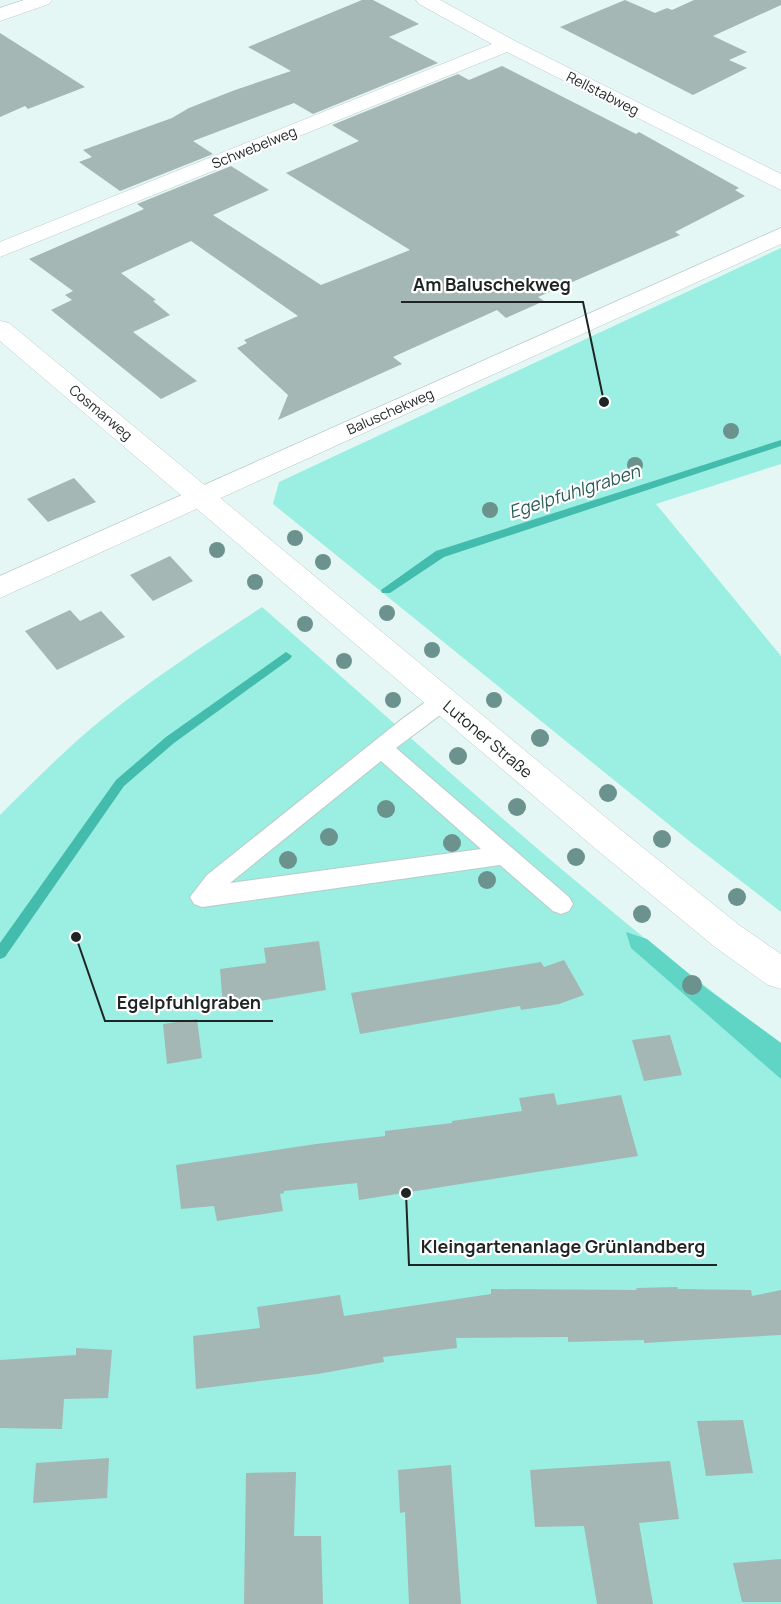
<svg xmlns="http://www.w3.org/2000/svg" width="781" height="1604" font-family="Manrope,sans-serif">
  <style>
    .green { fill: #9aeee2 }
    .forest { fill: #60d5c6 }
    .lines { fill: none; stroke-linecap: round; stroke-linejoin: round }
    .stream { fill: #43bbad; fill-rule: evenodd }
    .building { fill: #a5b7b4 }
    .service-casing { stroke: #bacbc8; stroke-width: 2 }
    .minor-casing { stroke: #bacbc8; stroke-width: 1 }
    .tertiary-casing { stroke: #bacbc8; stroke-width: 1 }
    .service { fill: #fff; fill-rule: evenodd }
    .minor { fill: #fff; fill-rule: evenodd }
    .tertiary { fill: #fff; fill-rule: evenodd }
    .tree { fill: #6c928e }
    .labels { text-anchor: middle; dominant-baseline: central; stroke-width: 4.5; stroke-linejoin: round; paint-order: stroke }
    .far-street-label { font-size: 14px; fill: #1e2524; stroke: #fff }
    .street-label { font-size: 16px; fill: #1e2524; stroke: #fff }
    .water-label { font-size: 18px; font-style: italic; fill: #2b5d57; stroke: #fff }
    .leader { fill: none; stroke: #1e2524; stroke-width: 2 }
    .callout-dot { fill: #1e2524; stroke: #fff; stroke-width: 2 }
    .callout-label { font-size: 18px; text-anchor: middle; font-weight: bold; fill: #1e2524; stroke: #fff; stroke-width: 4.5; stroke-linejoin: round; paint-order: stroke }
  </style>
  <rect width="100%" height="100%" fill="#e4f7f4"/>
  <g class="green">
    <path d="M 781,248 L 781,464 L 656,504 L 781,656 L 781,912 L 693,844 L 273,504 L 279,482 Z"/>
    <path d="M 262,607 C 432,755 599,911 781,1043 L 781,1604 L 0,1604 L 0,815 C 23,792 46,769 69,748 C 128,694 196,651 262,607 Z"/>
  </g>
  <path class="forest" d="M 626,932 L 647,939 L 706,988 L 781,1043 L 781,1079 L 631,948 Z"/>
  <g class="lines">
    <g class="stream">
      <path d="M 781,440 L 781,446 L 444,557 L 390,593 L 382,593 L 381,590 L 436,551 Z"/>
      <path d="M 286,652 L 292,656 L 290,659 L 174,743 L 124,786 L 5,957 L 0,959 L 0,943 L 116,780 L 166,737 Z"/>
    </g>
  </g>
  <g class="building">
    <path d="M 362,0 L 373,0 L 419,24 L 389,37 L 438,63 L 313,114 L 294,103 L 193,141 L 213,154 L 120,191 L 79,162 L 92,157 L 83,150 L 172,118 L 189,108 L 235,90 L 291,71 L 248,47 Z"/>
    <path d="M 625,0 L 655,13 L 667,8 L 672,10 L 694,0 L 781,0 L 781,5 L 713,36 L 747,52 L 729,60 L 747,68 L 693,95 L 560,27 Z"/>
    <path d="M 0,33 L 85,87 L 28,109 L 25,106 L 0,117 Z"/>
    <path d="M 502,66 L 636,134 L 639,132 L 739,188 L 735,190 L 745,196 L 675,232 L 680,235 L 538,297 L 544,301 L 506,318 L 497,310 L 393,357 L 402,364 L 278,420 L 288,395 L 237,348 L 247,343 L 244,340 L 298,316 L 191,241 L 121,273 L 156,300 L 153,301 L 170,315 L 133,332 L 197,381 L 161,399 L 51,310 L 72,300 L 65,295 L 73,291 L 29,259 L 144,209 L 137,204 L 231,166 L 269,190 L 213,215 L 321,285 L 410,250 L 286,173 L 359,141 L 332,125 L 458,74 L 469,80 Z"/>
    <path d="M 74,478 L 96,502 L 48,522 L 27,499 Z"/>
    <path d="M 170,556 L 193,581 L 153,601 L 130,575 Z"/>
    <path d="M 70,610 L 80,621 L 101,611 L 125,637 L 57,670 L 25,631 Z"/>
    <path d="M 319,941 L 326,990 L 223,1007 L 220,969 L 266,963 L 264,948 Z"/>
    <path d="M 564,960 L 584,995 L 559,1004 L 521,1010 L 520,1006 L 360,1034 L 351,993 L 541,962 L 544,967 Z"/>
    <path d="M 197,1019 L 202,1058 L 167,1064 L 163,1024 Z"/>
    <path d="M 670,1035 L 682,1075 L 644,1081 L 632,1040 Z"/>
    <path d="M 554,1093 L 557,1105 L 621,1095 L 638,1156 L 359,1200 L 357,1183 L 284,1191 L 284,1193 L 280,1194 L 283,1211 L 217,1221 L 214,1206 L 181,1209 L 176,1165 L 316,1144 L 385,1136 L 385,1131 L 452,1123 L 452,1121 L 522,1111 L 519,1098 Z"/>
    <path d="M 677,1287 L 678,1289 L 751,1290 L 752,1296 L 781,1290 L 781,1335 L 644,1343 L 644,1340 L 568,1342 L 568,1337 L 456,1338 L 457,1348 L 383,1357 L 384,1362 L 318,1374 L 196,1389 L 193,1336 L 260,1328 L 257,1307 L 340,1295 L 344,1316 L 491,1294 L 491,1289 L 637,1290 L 636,1288 Z"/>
    <path d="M 76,1348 L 112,1350 L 108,1398 L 64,1399 L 62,1429 L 0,1428 L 0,1360 L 76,1355 Z"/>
    <path d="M 743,1420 L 753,1473 L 706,1476 L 697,1421 Z"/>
    <path d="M 109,1458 L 107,1498 L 33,1503 L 36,1463 Z"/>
    <path d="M 670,1461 L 679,1519 L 639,1523 L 653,1604 L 597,1604 L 584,1526 L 535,1527 L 530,1470 Z"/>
    <path d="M 451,1465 L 461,1604 L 409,1604 L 405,1512 L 400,1513 L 398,1470 Z"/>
    <path d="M 296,1472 L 294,1536 L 321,1536 L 323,1604 L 244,1604 L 246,1473 Z"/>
    <path d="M 781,1559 L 781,1602 L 742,1602 L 733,1563 Z"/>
  </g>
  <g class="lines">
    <defs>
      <path id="service" d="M 443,693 L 451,695 L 454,701 L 451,707 L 396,748 L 569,897 L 573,904 L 569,911 L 561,914 L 553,911 L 500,865 L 202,907 L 194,904 L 190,897 L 207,875 L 402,719 L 435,695 ZM 381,761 L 481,849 L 230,883 Z"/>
      <g id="minor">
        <path d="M 24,0 L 52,0 L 49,4 L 0,21 L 0,8 Z"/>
        <path d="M 416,0 L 440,0 L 515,41 L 781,174 L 781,190 L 507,52 L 0,257 L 0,242 L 492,44 L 419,4 Z"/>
        <path d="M 781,228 L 781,244 L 0,598 L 0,576 Z"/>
      </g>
      <path id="tertiary" d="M 0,321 L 9,323 L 621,830 L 739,925 L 781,954 L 781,989 L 768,985 L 715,947 L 597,850 L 0,341 Z"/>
    </defs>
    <use href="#service" class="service-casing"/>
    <use href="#minor" class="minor-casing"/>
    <use href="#tertiary" class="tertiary-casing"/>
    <use href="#service" class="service"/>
    <use href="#minor" class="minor"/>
    <use href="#tertiary" class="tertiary"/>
  </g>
  <g class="tree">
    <circle cx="731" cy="431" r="8"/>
    <circle cx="635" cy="465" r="8"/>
    <circle cx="490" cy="510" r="8"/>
    <circle cx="295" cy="538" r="8"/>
    <circle cx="217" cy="550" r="8"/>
    <circle cx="323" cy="562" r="8"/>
    <circle cx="255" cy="582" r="8"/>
    <circle cx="387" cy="613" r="8"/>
    <circle cx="305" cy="624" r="8"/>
    <circle cx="432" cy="650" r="8"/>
    <circle cx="344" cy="661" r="8"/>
    <circle cx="393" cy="700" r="8"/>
    <circle cx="494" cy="700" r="8"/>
    <circle cx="540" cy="738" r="9"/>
    <circle cx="458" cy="756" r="9"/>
    <circle cx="608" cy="793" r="9"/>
    <circle cx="517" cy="807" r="9"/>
    <circle cx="386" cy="809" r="9"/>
    <circle cx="329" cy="837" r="9"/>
    <circle cx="662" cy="839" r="9"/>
    <circle cx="452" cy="843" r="9"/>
    <circle cx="576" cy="857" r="9"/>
    <circle cx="288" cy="860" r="9"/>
    <circle cx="487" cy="880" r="9"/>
    <circle cx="737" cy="897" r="9"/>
    <circle cx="642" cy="914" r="9"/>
    <circle cx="692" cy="985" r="10"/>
  </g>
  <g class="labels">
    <g class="far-street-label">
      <text transform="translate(603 93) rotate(27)">Rellstabweg</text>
      <text transform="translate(254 147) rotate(-22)">Schwebelweg</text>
      <text transform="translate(390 411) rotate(-24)">Baluschekweg</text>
      <text transform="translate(101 412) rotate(40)">Cosmarweg</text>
    </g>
    <g class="street-label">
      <text transform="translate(488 739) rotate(40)">Lutoner Straße</text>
    </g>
    <g class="water-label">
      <text transform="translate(574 491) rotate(-18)">Egelpfuhlgraben</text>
    </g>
  </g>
  <path class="leader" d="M604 402L583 302H401M76 937L105 1021H273M406 1193L409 1265H717"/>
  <g class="callout-dot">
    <circle cx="604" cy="402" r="6"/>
    <circle cx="76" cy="937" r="6"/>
    <circle cx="406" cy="1193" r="6"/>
  </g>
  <g class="callout-label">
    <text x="492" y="291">Am Baluschekweg</text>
    <text x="189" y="1009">Egelpfuhlgraben</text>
    <text x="563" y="1253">Kleingartenanlage Grünlandberg</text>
  </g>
</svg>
